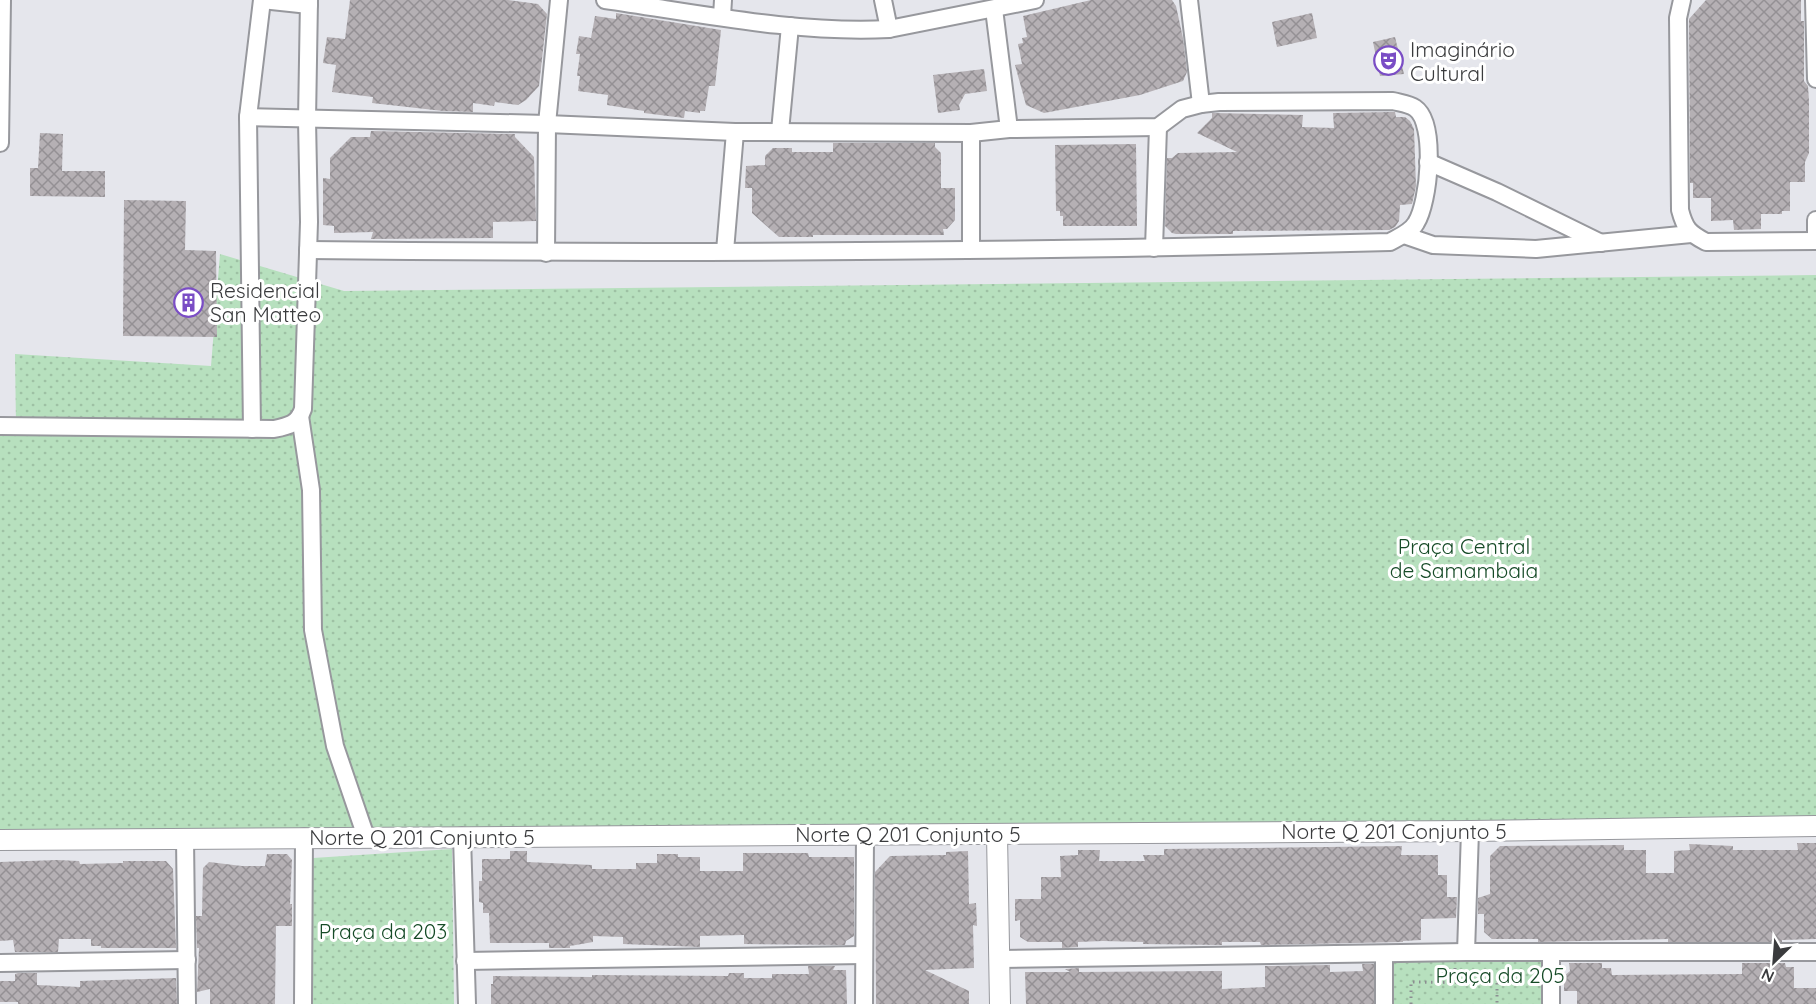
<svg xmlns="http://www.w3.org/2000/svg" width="1816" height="1004" font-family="Quicksand,sans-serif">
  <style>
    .park { fill: url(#park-dots) }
    .building { fill: url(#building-cross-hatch) }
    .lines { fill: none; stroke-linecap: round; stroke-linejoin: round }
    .minor-casing { stroke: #97989d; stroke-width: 20 }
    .tertiary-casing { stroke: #97989d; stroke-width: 22 }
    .path { stroke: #8c8d91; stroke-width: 3; stroke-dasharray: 1.5 4.5; stroke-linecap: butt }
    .minor { stroke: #fff; stroke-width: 16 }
    .tertiary { stroke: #fff; stroke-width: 20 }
    .labels { text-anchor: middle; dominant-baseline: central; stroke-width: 6; stroke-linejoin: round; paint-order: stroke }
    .poi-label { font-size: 21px; fill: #3a3b3d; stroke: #fff; text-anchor: start }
    .park-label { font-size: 21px; fill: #164b27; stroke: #fff }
    .street-label { font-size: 21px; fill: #3a3b3d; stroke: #fff }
  </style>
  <defs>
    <pattern id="park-dots" width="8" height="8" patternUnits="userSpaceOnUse" patternTransform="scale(1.5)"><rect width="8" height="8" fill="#b7e0be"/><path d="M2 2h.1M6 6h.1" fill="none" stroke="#9ec1a4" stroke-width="1.8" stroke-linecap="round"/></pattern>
    <pattern id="building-cross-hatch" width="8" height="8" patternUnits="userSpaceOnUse" patternTransform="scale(1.5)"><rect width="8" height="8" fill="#b5b0b4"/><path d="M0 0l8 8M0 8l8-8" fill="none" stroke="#949094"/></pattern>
  </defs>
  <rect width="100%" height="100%" fill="#e5e6ec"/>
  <g class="park">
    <path d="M 220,254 L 344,291 L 1816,275 L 1816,835 L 0,842 L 0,426 L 16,426 L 15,354 L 211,366 Z"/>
    <path d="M 452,849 L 454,1004 L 313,1004 L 313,858 Z"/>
    <path d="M 1561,944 L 1560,1004 L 1378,1004 L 1378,947 Z"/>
  </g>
  <g class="building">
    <path d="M 350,0 L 508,0 L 538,4 L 547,14 L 539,86 L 526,100 L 518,105 L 495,102 L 494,106 L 473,103 L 473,112 L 443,111 L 372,103 L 373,97 L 332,92 L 336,65 L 323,63 L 327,37 L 345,39 Z"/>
    <path d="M 1091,0 L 1172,0 L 1176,6 L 1183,38 L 1187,72 L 1183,81 L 1140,95 L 1044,113 L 1026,105 L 1015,65 L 1022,64 L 1018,44 L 1023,43 L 1022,38 L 1027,37 L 1023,16 Z"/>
    <path d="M 1706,0 L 1801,0 L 1801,21 L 1804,21 L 1804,81 L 1808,86 L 1809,101 L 1809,153 L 1805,162 L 1805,182 L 1790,182 L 1790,211 L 1782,211 L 1782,214 L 1761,214 L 1761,229 L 1734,230 L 1733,220 L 1711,221 L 1711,198 L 1693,198 L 1693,183 L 1690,183 L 1689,19 Z"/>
    <path d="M 616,13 L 721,30 L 715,86 L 709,86 L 705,111 L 700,111 L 700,113 L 685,111 L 684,118 L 644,113 L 644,111 L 607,105 L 608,95 L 578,91 L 580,76 L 577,76 L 580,54 L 576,54 L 579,36 L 591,38 L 595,16 L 616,19 Z"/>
    <path d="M 1312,13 L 1317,38 L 1277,47 L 1272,22 Z"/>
    <path d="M 1395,37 L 1404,74 L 1380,76 L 1373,42 Z"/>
    <path d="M 984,69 L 987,91 L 965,94 L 959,105 L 960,110 L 938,113 L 933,75 Z"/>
    <path d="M 1392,112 L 1395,112 L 1396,117 L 1405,117 L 1410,121 L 1414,129 L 1416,186 L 1412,204 L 1400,205 L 1399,221 L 1395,227 L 1389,230 L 1233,231 L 1233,234 L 1176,234 L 1172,233 L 1165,226 L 1167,158 L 1172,158 L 1178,153 L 1237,152 L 1197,133 L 1212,118 L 1212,113 L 1303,115 L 1302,127 L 1334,128 L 1333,113 Z"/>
    <path d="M 371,131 L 515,134 L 515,137 L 534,157 L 536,221 L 493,222 L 493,238 L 371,239 L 373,232 L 334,233 L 334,226 L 323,225 L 323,178 L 330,179 L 330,158 L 351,137 L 370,137 Z"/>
    <path d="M 40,133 L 63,134 L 62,171 L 105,171 L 105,197 L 30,196 L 30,168 L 38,168 Z"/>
    <path d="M 833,143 L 935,143 L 935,147 L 941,153 L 941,188 L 955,188 L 955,220 L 947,229 L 943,229 L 944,235 L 813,235 L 813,237 L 779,237 L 752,213 L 752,188 L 745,188 L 746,166 L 765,165 L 765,156 L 773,148 L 792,148 L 792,152 L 833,152 Z"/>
    <path d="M 1136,144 L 1137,226 L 1063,226 L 1063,216 L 1060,216 L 1060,211 L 1056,211 L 1055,145 Z"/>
    <path d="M 124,200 L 186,201 L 185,250 L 216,251 L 217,337 L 123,336 Z"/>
    <path d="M 1797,843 L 1816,843 L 1816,939 L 1782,940 L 1782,942 L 1668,942 L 1668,939 L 1538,942 L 1538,939 L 1492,939 L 1484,932 L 1484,914 L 1478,914 L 1478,898 L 1490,894 L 1490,856 L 1500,846 L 1624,845 L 1624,850 L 1646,850 L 1646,873 L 1674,873 L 1674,851 L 1690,850 L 1689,844 L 1733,846 L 1733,850 L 1798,850 Z"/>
    <path d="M 1402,846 L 1401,855 L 1438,855 L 1438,875 L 1447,875 L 1447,897 L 1457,897 L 1456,918 L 1421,919 L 1421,940 L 1403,941 L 1403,942 L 1261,945 L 1260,942 L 1222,942 L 1222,945 L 1143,944 L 1143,942 L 1103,941 L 1078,942 L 1078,947 L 1062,948 L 1062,942 L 1028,942 L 1020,937 L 1020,920 L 1015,921 L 1015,899 L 1041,899 L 1041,877 L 1061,877 L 1060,856 L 1078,855 L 1078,850 L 1100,850 L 1099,861 L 1145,861 L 1143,855 L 1164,855 L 1164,849 Z"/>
    <path d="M 510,851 L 527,851 L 527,862 L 592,865 L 592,869 L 636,869 L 636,863 L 657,863 L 657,854 L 678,854 L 678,857 L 700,857 L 700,871 L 743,871 L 743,853 L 808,853 L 809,857 L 854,857 L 854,936 L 846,941 L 845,945 L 744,944 L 744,935 L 700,936 L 700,947 L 623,944 L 623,937 L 593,936 L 593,942 L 570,946 L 570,948 L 549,948 L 549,943 L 490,943 L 489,913 L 483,913 L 483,903 L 479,902 L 479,881 L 482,881 L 482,859 L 510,859 Z"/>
    <path d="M 968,851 L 969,904 L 976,903 L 977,926 L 973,925 L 974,968 L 925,970 L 969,991 L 969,1004 L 876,1004 L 875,872 L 890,856 L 946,855 L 946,852 Z"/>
    <path d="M 267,854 L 287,854 L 292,860 L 290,904 L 292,904 L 292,926 L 276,926 L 275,1004 L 210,1004 L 210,989 L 197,992 L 199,948 L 197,948 L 196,916 L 202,916 L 203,868 L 209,862 L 242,866 L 265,866 Z"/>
    <path d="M 57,860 L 79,861 L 80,864 L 123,863 L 123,861 L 166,861 L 173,869 L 176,948 L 101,948 L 101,946 L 91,946 L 91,939 L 59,939 L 58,952 L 15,952 L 13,940 L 0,941 L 0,862 Z"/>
    <path d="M 1569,963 L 1602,963 L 1602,968 L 1611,968 L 1612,975 L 1742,974 L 1742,963 L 1785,963 L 1786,967 L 1794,967 L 1794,988 L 1816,988 L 1816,1004 L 1577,1004 L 1577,991 L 1564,991 L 1564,976 L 1570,971 Z"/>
    <path d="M 1362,964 L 1374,964 L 1374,1004 L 1026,1004 L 1025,972 L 1070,972 L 1065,969 L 1079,968 L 1079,972 L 1222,971 L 1222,989 L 1265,987 L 1265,966 L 1330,965 L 1330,972 L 1363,971 Z"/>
    <path d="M 808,966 L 835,966 L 833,970 L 846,970 L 847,1004 L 491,1004 L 491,984 L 493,984 L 493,976 L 592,977 L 592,975 L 728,976 L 729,973 L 744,973 L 744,978 L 772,978 L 772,974 L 809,974 Z"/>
    <path d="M 18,973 L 37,973 L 37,985 L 80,987 L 80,981 L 176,978 L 177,1004 L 18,1004 L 18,1002 L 0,1002 L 0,981 L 15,981 L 15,974 Z"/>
  </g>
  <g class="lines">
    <defs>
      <g id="minor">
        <path d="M 262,0 L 309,5"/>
        <path d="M 605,0 C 697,13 797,34 889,29 L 1035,0"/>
        <path d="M 883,0 L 889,29"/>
        <path d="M 1189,0 L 1201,104"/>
        <path d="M 1682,0 L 1678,18 L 1680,210 C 1685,229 1689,233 1706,242 L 1816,241"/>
        <path d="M 1814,0 L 1816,79"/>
        <path d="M 994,9 L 1009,129"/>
        <path d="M 722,16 L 723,0"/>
        <path d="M 248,117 L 547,124 L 735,132 L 971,133 L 1009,129 L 1158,127 L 1182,109 L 1201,104 L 1219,102 L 1393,101 C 1400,103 1409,104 1415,108 C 1437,123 1429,203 1416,223 C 1411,232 1399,237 1390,242 C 1030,252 669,254 308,250"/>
        <path d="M 780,131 L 790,26"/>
        <path d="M 971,133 L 971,249"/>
        <path d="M 0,143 L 2,0"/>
        <path d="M 1428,162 L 1497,192 L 1601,243"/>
        <path d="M 1404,235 L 1433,245 L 1536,249 L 1691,234"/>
        <path d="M 1816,241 L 1816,220"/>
        <path d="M 1154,248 L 1158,127"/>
        <path d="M 725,251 L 735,132"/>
        <path d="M 546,253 L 547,124 L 559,0"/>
        <path d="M 300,416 L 311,490 L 313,630 L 335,746 L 366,837"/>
        <path d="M 0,426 L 274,429 C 289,426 298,424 303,409 L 309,222 L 307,120 L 309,0"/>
        <path d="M 252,429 L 248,117 L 262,0"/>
        <path d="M 462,836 L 467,1004"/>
        <path d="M 185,838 L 187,1004"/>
        <path d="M 1466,952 L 1470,831"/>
        <path d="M 1384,954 L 1384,1004"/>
        <path d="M 1000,959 L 1466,952 L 1816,952"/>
        <path d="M 465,961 L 864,955"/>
        <path d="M 0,963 L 187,960"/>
        <path d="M 303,1004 L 304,837"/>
        <path d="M 864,1004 L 865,835"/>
        <path d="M 1551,1004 L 1551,954"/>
      </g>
      <g id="tertiary">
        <path d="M 997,834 L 1000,1004"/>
        <path d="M 0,840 L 1470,831 L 1816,826"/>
      </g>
    </defs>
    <use href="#minor" class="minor-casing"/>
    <use href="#tertiary" class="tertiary-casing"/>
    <g class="path">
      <path d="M 1455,968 L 1455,981"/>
      <path d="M 1411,1004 L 1411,982 L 1497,983 L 1497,1004"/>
    </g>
    <use href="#minor" class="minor"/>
    <use href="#tertiary" class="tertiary"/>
  </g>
  <defs>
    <symbol id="theatre-ring" viewBox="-11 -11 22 22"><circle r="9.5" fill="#fff" stroke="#7a4dc5" stroke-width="1.5"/><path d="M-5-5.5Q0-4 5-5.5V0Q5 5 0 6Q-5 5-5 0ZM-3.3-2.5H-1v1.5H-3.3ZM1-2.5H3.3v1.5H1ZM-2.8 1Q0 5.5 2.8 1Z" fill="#7a4dc5"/></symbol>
    <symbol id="building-ring" viewBox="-11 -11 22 22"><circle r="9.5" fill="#fff" stroke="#7a4dc5" stroke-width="1.5"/><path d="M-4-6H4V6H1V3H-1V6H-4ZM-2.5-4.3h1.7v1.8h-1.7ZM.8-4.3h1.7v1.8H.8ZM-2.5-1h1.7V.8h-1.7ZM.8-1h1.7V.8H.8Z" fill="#7a4dc5"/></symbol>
  </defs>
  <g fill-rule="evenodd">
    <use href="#theatre-ring" x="1372" y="44" width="33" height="33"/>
    <use href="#building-ring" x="172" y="286" width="33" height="33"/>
  </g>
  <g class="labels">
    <g class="poi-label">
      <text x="1410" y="49">Imaginário<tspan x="1410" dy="24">Cultural</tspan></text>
      <text x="210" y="290">Residencial<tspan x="210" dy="24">San Matteo</tspan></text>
    </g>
    <g class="park-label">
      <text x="1464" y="546">Praça Central<tspan x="1464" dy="24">de Samambaia</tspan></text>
      <text x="383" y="931">Praça da 203</text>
      <text x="1500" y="975">Praça da 205</text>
    </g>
    <g class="street-label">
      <text x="1394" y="831">Norte Q 201 Conjunto 5</text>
      <text x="908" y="834">Norte Q 201 Conjunto 5</text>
      <text x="422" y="837">Norte Q 201 Conjunto 5</text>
    </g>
  </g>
  <g transform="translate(1774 962) rotate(205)" stroke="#ffffff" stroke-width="4.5" paint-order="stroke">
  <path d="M0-4.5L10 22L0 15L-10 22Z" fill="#3a3b3d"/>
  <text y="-9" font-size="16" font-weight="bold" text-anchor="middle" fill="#3a3b3d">N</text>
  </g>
</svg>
